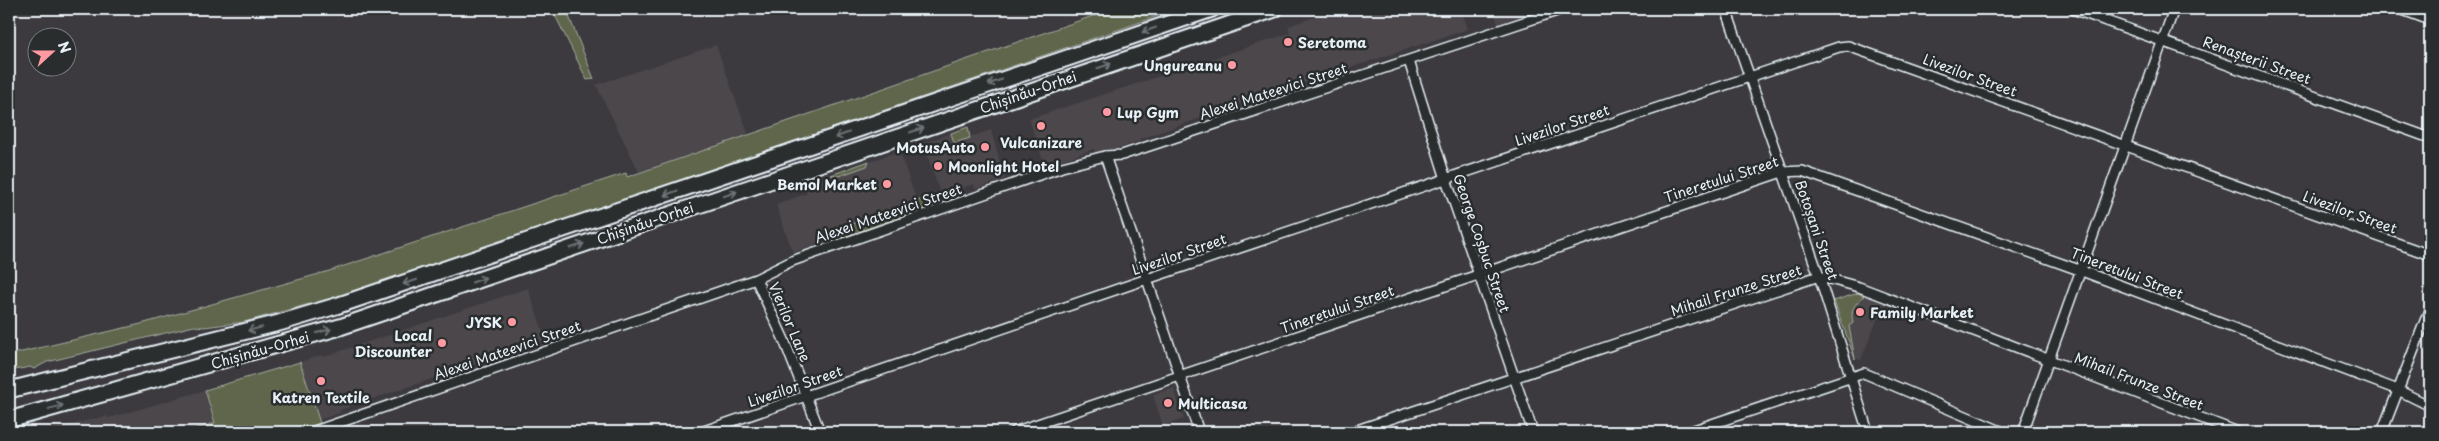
<svg xmlns="http://www.w3.org/2000/svg" width="2439" height="441" font-family="'Playpen Sans',sans-serif">
  <style>
    .built { fill: #4b464c }
    .green { fill: #5f664c; stroke: #a4aca2 }
    .lines { fill: none; stroke-linecap: round; stroke-linejoin: round }
    .street-casing { stroke: #e8f1f8; stroke-width: 12 }
    .highway-casing { stroke: #e8f1f8; stroke-width: 19 }
    .street { stroke: #2a2d2e; stroke-width: 9 }
    .highway { stroke: #2a2d2e; stroke-width: 15 }
    .oneway { stroke: #6c7275 }
    .poi-dot { fill: #ff9aa2; stroke: #2a2d2e; stroke-width: 2 }
    .labels { text-anchor: middle; dominant-baseline: central; stroke-width: 5; stroke-linejoin: round; paint-order: stroke }
    .poi-label { font-size: 14px; font-weight: bold; fill: #e8f1f8; stroke: #2a2d2e; text-anchor: start }
    .street-label { font-size: 14px; fill: #e8f1f8; stroke: #2a2d2e }
  </style>
  <rect width="100%" height="100%" fill="#3c3a3e"/>
  <filter id="ink" filterUnits="userSpaceOnUse"><feTurbulence type="fractalNoise" baseFrequency=".02" numOctaves="2"/><feDisplacementMap in="SourceGraphic" scale="10" xChannelSelector="R" yChannelSelector="G"/><feConvolveMatrix kernelMatrix="1 2 1 2 8 2 1 2 1" color-interpolation-filters="sRGB"/></filter>
  <g filter="url(#ink)">
    <g class="built">
      <path d="M 1338,9 L 1461,9 L 1468,29 L 1253,100 L 1140,139 L 1140,141 L 1111,151 L 1095,152 L 1094,149 L 1045,166 L 1029,119 L 1290,33 L 1288,26 Z"/>
      <path d="M 1493,9 L 1542,9 L 1498,24 Z"/>
      <path d="M 716,45 L 749,136 L 639,172 L 596,85 Z"/>
      <path d="M 991,130 L 1005,179 L 975,189 L 974,184 L 941,196 L 923,143 L 951,133 L 955,142 Z"/>
      <path d="M 899,151 L 917,201 L 825,233 L 826,240 L 793,253 L 776,205 L 807,193 L 805,184 Z"/>
      <path d="M 528,288 L 546,340 L 340,410 L 340,413 L 319,420 L 300,362 L 322,355 L 323,357 Z"/>
      <path d="M 1859,293 L 1884,303 L 1861,360 L 1854,358 L 1835,302 Z"/>
      <path d="M 1174,388 L 1184,419 L 1163,426 L 1153,395 Z"/>
      <path d="M 205,390 L 215,423 L 194,429 L 195,432 L 40,432 L 106,416 L 109,418 Z"/>
    </g>
    <g class="green">
      <path d="M 552,9 L 566,9 L 594,79 L 587,80 Z"/>
      <path d="M 1113,9 L 1178,9 L 375,286 L 244,322 L 204,327 L 194,326 L 47,362 L 34,369 L 30,367 L 9,371 L 9,355 L 141,324 L 326,272 L 626,173 L 627,177 Z"/>
      <path d="M 968,127 L 970,138 L 954,143 L 951,133 Z"/>
      <path d="M 869,161 L 867,166 L 839,176 L 831,175 Z"/>
      <path d="M 940,193 L 941,198 L 936,200 L 938,204 L 828,243 L 825,233 Z"/>
      <path d="M 1858,293 L 1864,296 C 1854,305 1850,309 1853,323 L 1849,326 L 1855,359 L 1834,301 Z"/>
      <path d="M 300,362 L 320,423 L 292,432 L 195,432 L 194,429 L 215,423 L 205,390 Z"/>
    </g>
    <g class="lines">
      <defs>
        <g id="street">
          <path d="M 1726,9 L 1819,276 L 1868,432"/>
          <path d="M 2073,9 L 2430,138"/>
          <path d="M 2400,9 L 2430,20"/>
          <path d="M 1409,61 L 1446,179 L 1533,432"/>
          <path d="M 1105,156 L 1199,432"/>
          <path d="M 756,279 L 784,340 L 820,432"/>
          <path d="M 312,432 L 756,279 L 792,261 L 1062,167 L 1105,156 L 1122,155 L 1563,9"/>
          <path d="M 701,432 L 1147,279 L 1839,47 L 1848,46 L 2430,255"/>
          <path d="M 1014,432 L 1782,172 L 1802,171 L 2082,271 L 2398,390 L 2430,406"/>
          <path d="M 1351,432 L 1819,276 L 1859,287 L 2238,432"/>
          <path d="M 1688,432 L 1864,373 L 2003,432"/>
          <path d="M 2023,432 L 2174,9"/>
          <path d="M 2382,432 L 2430,308"/>
        </g>
        <g id="highway">
          <path d="M 9,390 L 279,323 L 336,306 L 1212,9"/>
          <path d="M 9,420 L 340,327 L 1275,9"/>
        </g>
      </defs>
      <use href="#street" class="street-casing"/>
      <use href="#highway" class="highway-casing"/>
      <use href="#street" class="street"/>
      <use href="#highway" class="highway"/>
    </g>
    <defs><path id="oneway-shaft" d="M-6 0H5M1.5-3L5.5 0L1.5 3" fill="none" stroke-width="1.6" stroke-linecap="round" stroke-linejoin="round" transform="scale(1.25)"/></defs>
    <g class="oneway">
      <use href="#oneway-shaft" transform="translate(1149 30) rotate(161)"/>
      <use href="#oneway-shaft" transform="translate(1104 66) rotate(-19)"/>
      <use href="#oneway-shaft" transform="translate(995 82) rotate(161)"/>
      <use href="#oneway-shaft" transform="translate(917 130) rotate(-19)"/>
      <use href="#oneway-shaft" transform="translate(842 135) rotate(161)"/>
      <use href="#oneway-shaft" transform="translate(671 193) rotate(161)"/>
      <use href="#oneway-shaft" transform="translate(730 194) rotate(-19)"/>
      <use href="#oneway-shaft" transform="translate(577 246) rotate(-19)"/>
      <use href="#oneway-shaft" transform="translate(479 280) rotate(-19)"/>
      <use href="#oneway-shaft" transform="translate(410 282) rotate(162)"/>
      <use href="#oneway-shaft" transform="translate(255 329) rotate(166)"/>
      <use href="#oneway-shaft" transform="translate(324 331) rotate(-16)"/>
      <use href="#oneway-shaft" transform="translate(56 407) rotate(-15)"/>
    </g>
  </g>
  <g class="poi-dot">
    <circle cx="1288" cy="42" r="5"/>
    <circle cx="1232" cy="65" r="5"/>
    <circle cx="1107" cy="112" r="5"/>
    <circle cx="1041" cy="126" r="5"/>
    <circle cx="985" cy="147" r="5"/>
    <circle cx="938" cy="166" r="5"/>
    <circle cx="887" cy="184" r="5"/>
    <circle cx="1860" cy="312" r="5"/>
    <circle cx="512" cy="322" r="5"/>
    <circle cx="442" cy="343" r="5"/>
    <circle cx="321" cy="381" r="5"/>
    <circle cx="1168" cy="403" r="5"/>
  </g>
  <g class="labels">
    <g class="poi-label">
      <text x="1298" y="42">Seretoma</text>
      <text x="1222" y="65" text-anchor="end">Ungureanu</text>
      <text x="1117" y="112">Lup Gym</text>
      <text x="1041" y="142" text-anchor="middle">Vulcanizare</text>
      <text x="975" y="147" text-anchor="end">MotusAuto</text>
      <text x="948" y="166">Moonlight Hotel</text>
      <text x="877" y="184" text-anchor="end">Bemol Market</text>
      <text x="1870" y="312">Family Market</text>
      <text x="502" y="322" text-anchor="end">JYSK</text>
      <text x="432" y="335" text-anchor="end">Local<tspan x="432" dy="16">Discounter</tspan></text>
      <text x="321" y="397" text-anchor="middle">Katren Textile</text>
      <text x="1178" y="403">Multicasa</text>
    </g>
    <g class="street-label">
      <text transform="translate(2257 60) rotate(20)">Renașterii Street</text>
      <text transform="translate(1970 75) rotate(20)">Livezilor Street</text>
      <text transform="translate(1273 91) rotate(-18)">Alexei Mateevici Street</text>
      <text transform="translate(1028 92) rotate(-19)">Chișinău-Orhei</text>
      <text transform="translate(1562 125) rotate(-19)">Livezilor Street</text>
      <text transform="translate(1721 179) rotate(-18)">Tineretului Street</text>
      <text transform="translate(2350 212) rotate(20)">Livezilor Street</text>
      <text transform="translate(888 213) rotate(-19)">Alexei Mateevici Street</text>
      <text transform="translate(645 223) rotate(-19)">Chișinău-Orhei</text>
      <text transform="translate(1817 230) rotate(71)">Botoșani Street</text>
      <text transform="translate(1482 243) rotate(71)">George Coșbuc Street</text>
      <text transform="translate(1179 254) rotate(-19)">Livezilor Street</text>
      <text transform="translate(2127 273) rotate(21)">Tineretului Street</text>
      <text transform="translate(1736 290) rotate(-18)">Mihail Frunze Street</text>
      <text transform="translate(1337 309) rotate(-19)">Tineretului Street</text>
      <text transform="translate(790 322) rotate(67)">Vierilor Lane</text>
      <text transform="translate(260 350) rotate(-16)">Chișinău-Orhei</text>
      <text transform="translate(507 350) rotate(-19)">Alexei Mateevici Street</text>
      <text transform="translate(2139 381) rotate(21)">Mihail Frunze Street</text>
      <text transform="translate(795 386) rotate(-19)">Livezilor Street</text>
    </g>
  </g>
  <rect width="2439" height="441" fill="none" stroke="#2a2d2e" stroke-width="30"/>
  <rect x="15" y="15" width="2409" height="411" fill="none" stroke="#e8f1f8" stroke-width="2" filter="url(#ink)"/>
  <g transform="translate(52 52) rotate(69)"><circle r="24" fill="#2a2d2e" stroke="#767b7f"/>
  <path d="M0-4L9 19L0 12L-9 19Z" fill="#ff9aa2"/>
  <text y="-8" font-size="14" font-weight="bold" text-anchor="middle" fill="#e8f1f8">N</text>
  </g>
</svg>
